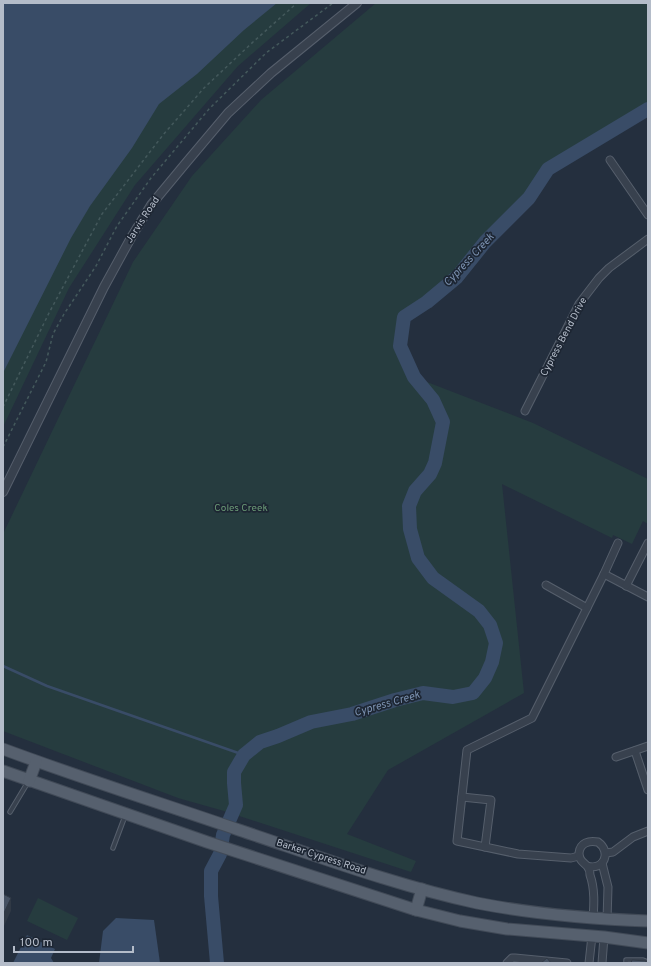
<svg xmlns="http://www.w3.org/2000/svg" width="651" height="966" font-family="Overpass,sans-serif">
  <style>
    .green { fill: #263c3f }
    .water { fill: #394c67 }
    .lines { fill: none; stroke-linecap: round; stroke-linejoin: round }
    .stream { stroke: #394c67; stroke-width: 2.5 }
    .river { stroke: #394c67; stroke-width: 14 }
    .service-casing { stroke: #565f6c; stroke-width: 5.5 }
    .minor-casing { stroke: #565f6c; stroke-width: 9 }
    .tertiary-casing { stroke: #565f6c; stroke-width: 10 }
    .primary-casing { stroke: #414a57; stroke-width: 13 }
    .path { stroke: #44595c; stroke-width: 1.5; stroke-dasharray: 3 3; stroke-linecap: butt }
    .service { stroke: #38414e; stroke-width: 3.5 }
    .minor { stroke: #38414e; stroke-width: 7 }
    .tertiary { stroke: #38414e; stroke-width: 8 }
    .primary { stroke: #56606e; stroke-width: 11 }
    .shaded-wall { fill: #303945 }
    .building { fill: #455162; stroke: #303945 }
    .labels { text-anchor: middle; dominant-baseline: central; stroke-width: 3.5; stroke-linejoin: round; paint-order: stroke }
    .street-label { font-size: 10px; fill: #b4bcc9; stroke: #1d2633 }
    .park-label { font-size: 10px; fill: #6b9a76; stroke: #1d2633 }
    .water-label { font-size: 11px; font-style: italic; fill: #7c92b1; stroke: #1d2633 }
  </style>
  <rect width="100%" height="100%" fill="#242f3e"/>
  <g class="green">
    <path d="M 3,3 L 311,3 L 238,66 L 135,185 L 69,288 L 3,427 Z"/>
    <path d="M 376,3 L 648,3 L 648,109 L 548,169 L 529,198 L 485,242 L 457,277 L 427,302 L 404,317 L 400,346 L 414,377 L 533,423 L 648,479 L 648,524 L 643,521 L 632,544 L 613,535 L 612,538 L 502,484 L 524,693 L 388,770 L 347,834 L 416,861 L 411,872 L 224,811 L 178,798 L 3,731 L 3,534 L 133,262 L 192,176 L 261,100 Z"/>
    <path d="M 38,898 L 78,918 L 67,940 L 27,921 Z"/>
  </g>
  <g class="water">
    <path d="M 3,3 L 277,3 L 244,30 L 197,74 L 159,104 L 132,148 L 90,206 L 71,238 L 3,373 Z"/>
    <path d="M 116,918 L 154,920 L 160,963 L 99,963 L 103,931 Z"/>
    <path d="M 27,935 L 55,949 L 51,958 L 54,963 L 13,963 Z"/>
  </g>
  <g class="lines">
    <path class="stream" d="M 3,666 L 47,686 L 244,755"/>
    <path class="river" d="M 217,963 L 211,896 L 211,871 L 220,854 L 223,835 L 236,805 L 234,783 L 234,772 L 244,755 L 260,742 L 278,736 L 311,722 L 352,714 L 395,700 L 423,693 L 453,697 L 473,693 L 485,678 L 492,662 L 496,643 L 490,625 L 479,611 L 433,578 L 418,558 L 410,529 L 409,506 L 415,491 L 430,474 L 435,463 L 443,422 L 433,400 L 414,377 L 400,346 L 404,317 L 427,302 L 457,277 L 485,242 L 529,198 L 548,169 L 648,109"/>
    <defs>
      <g id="service">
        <path d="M 10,812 L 28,782"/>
        <path d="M 113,848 L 125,816"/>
        <path d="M 626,963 L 626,960 L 643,960 L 648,962"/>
      </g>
      <g id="minor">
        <path d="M 610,160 L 648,215"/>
        <path d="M 525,411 L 579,304 L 599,278 L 609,268 L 648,239"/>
        <path d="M 604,574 L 648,597"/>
        <path d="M 546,585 L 587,608"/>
        <path d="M 626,586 L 648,543"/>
        <path d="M 635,751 L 648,790"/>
        <path d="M 616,757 L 648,746"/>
        <path d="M 462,797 L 491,800 L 485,847"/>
        <path d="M 606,853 L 613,852 L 633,837 L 648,831"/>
        <path d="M 579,856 L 571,858 L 518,854 L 457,841 L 467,750 L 532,718 L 604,574 L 618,543"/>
        <path d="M 602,863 L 608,887 L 607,920"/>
        <path d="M 587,866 C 604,871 612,852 598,842 C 589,840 580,843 579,853 C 579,860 583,862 587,866 C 589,868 590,872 590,875 C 595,889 594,905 593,919"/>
        <path d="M 507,963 L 512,958 L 515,958 L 567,963"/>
        <path d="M 589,963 L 592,936"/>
        <path d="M 602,963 L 604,937"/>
      </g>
      <path id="tertiary" d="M 3,492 L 104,287 L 132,236 L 151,205 L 185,164 L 228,113 L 271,73 L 357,3"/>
      <g id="primary">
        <path d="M 3,749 C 81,778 160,803 239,830 C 317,856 397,886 477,903 C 533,914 591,919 648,921"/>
        <path d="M 3,771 L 207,842 L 416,910 L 460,921 L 507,929 L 604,937 L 648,943"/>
        <path d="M 29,781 L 36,762"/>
        <path d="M 416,910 L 422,889"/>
      </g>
    </defs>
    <use href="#service" class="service-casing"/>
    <use href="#minor" class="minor-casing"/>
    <use href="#tertiary" class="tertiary-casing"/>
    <use href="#primary" class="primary-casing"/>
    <g class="path">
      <path d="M 3,407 L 49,313 L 102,214 L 163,135 L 204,88 L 253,42 L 297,3"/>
      <path d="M 3,447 L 46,362 L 53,334 L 64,314 L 96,266 L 117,226 L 151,178 L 209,109 L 266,53 L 333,3"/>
    </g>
    <use href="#service" class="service"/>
    <use href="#minor" class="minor"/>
    <use href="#tertiary" class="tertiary"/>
    <use href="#primary" class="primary"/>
  </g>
  <path class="shaded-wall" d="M 11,898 L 11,911 L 3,928 L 3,915 Z"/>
  <g class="building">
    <path d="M 3,894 L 11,898 L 3,915 Z"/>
    <path d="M 547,958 L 551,963 L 541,963 Z"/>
    <path d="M 632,960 L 646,961 L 646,963 L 631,963 Z"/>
  </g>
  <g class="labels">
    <g class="street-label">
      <text transform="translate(143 220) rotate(-57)">Jarvis Road</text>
      <text transform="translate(564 337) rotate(-62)">Cypress Bend Drive</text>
      <text transform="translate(321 857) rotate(18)">Barker Cypress Road</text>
    </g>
    <g class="park-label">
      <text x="241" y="508">Coles Creek</text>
    </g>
    <g class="water-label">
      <text transform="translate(469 260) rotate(-47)">Cypress Creek</text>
      <text transform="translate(387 704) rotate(-16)">Cypress Creek</text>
    </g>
  </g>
  <rect width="651" height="966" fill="none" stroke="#b4bcc9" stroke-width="8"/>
  <path d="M14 946v6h119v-6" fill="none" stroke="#b4bcc9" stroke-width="2"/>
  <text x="20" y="946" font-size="12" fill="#b4bcc9" stroke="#1d2633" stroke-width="3" paint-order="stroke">100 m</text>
</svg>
